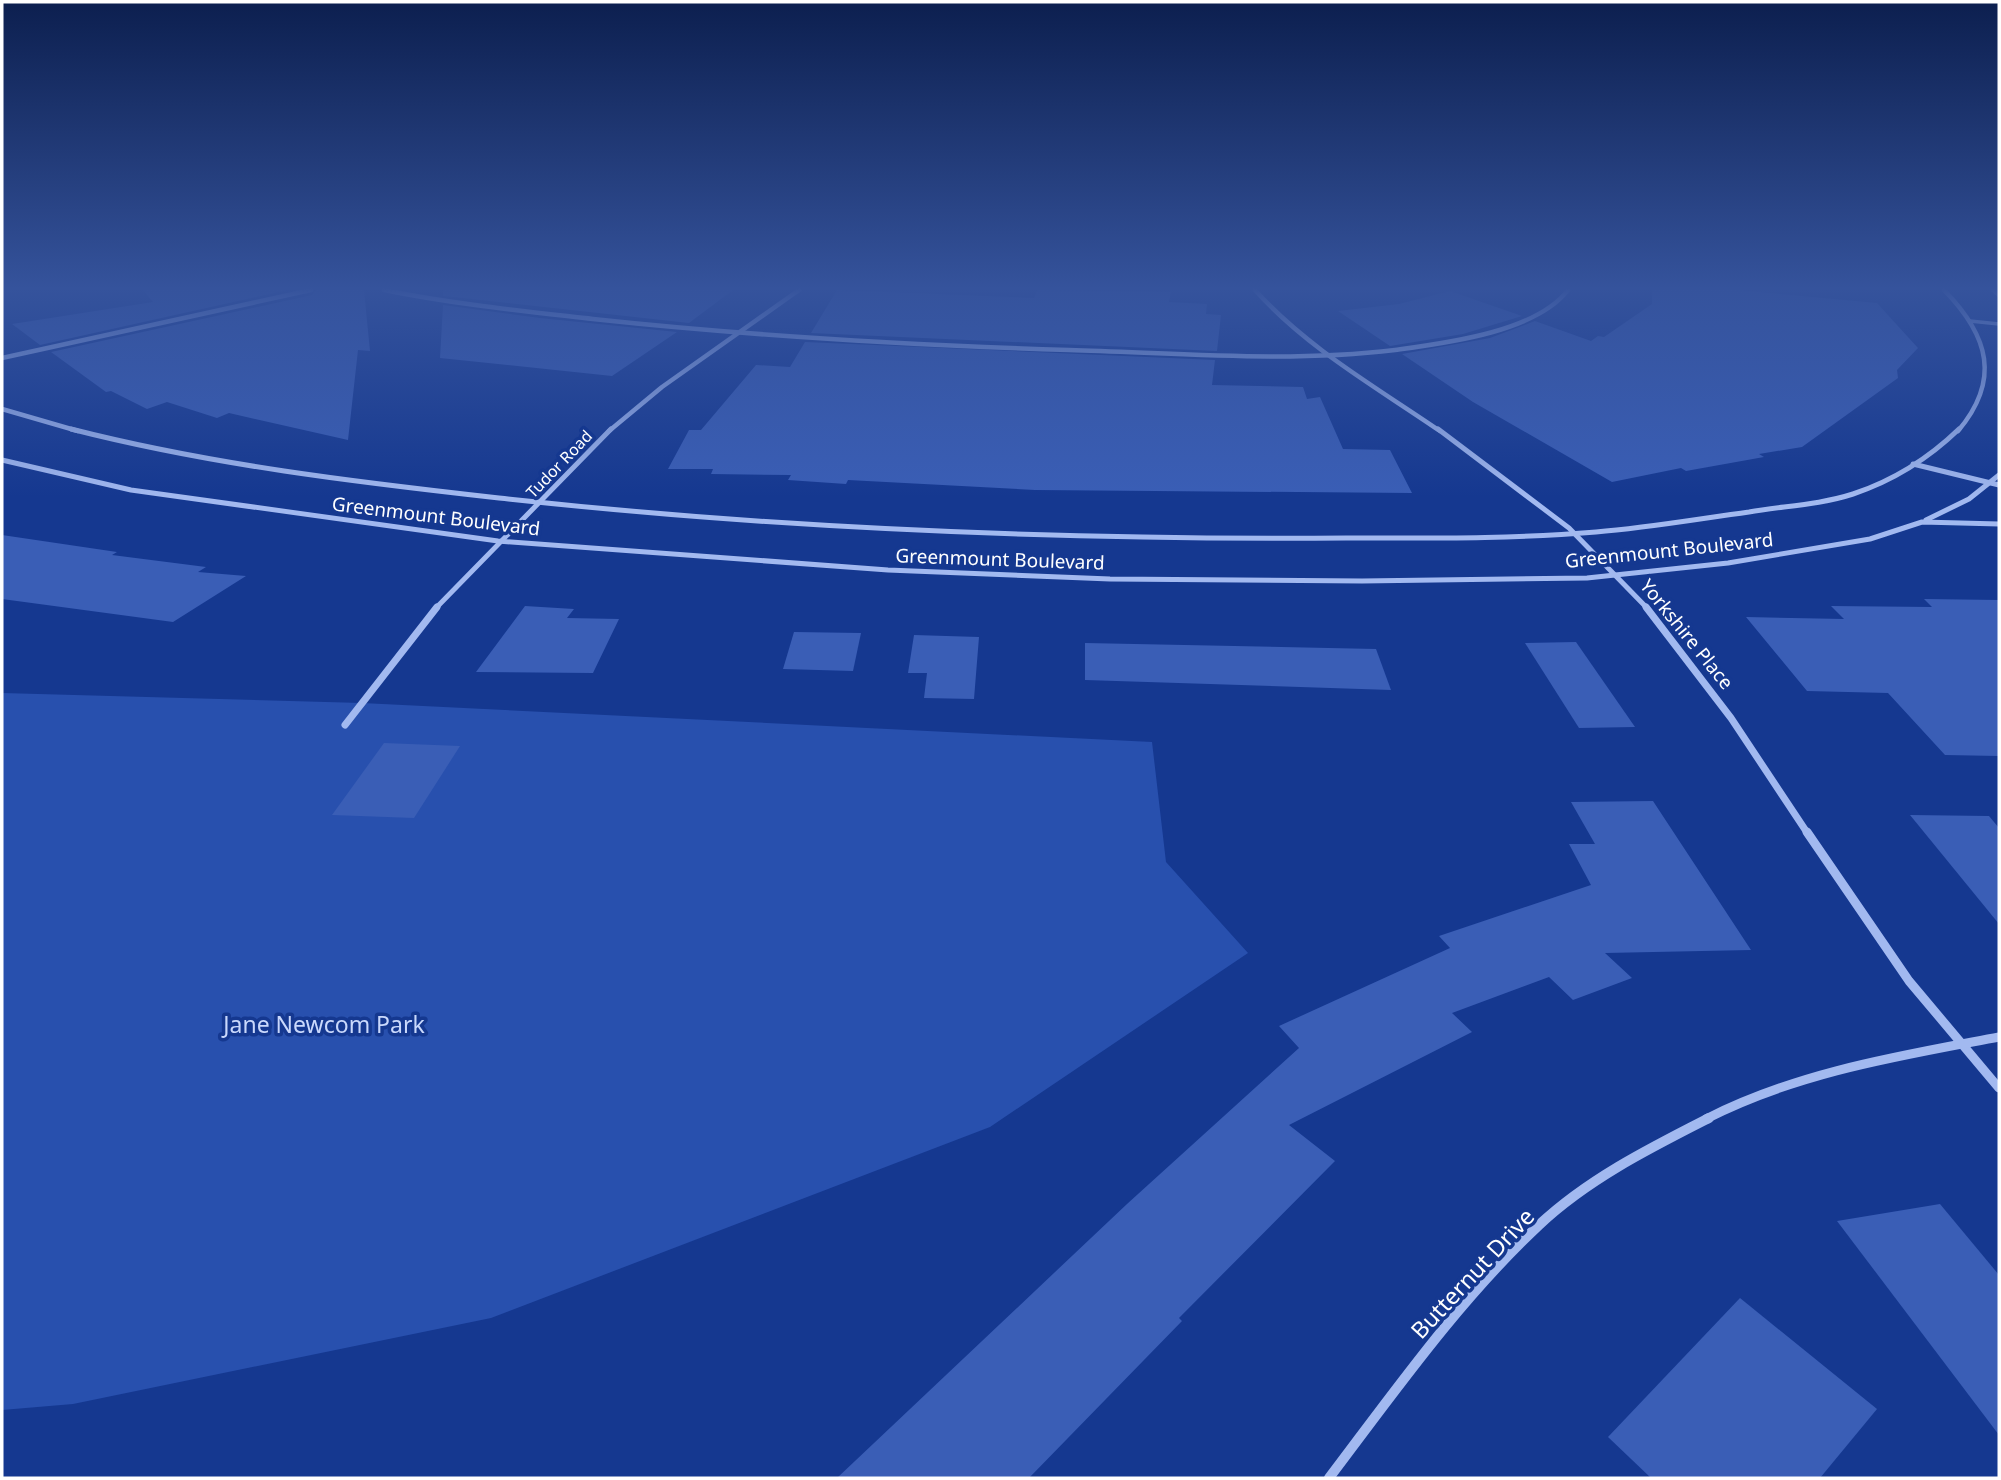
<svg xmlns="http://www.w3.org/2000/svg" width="2001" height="1480" font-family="'Noto Sans',sans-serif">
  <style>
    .green { fill: #2850ae }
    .building { fill: #3a5eb6 }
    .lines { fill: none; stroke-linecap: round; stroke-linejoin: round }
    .service { stroke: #a2b9f0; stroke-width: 3.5 }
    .minor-far4 { stroke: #a2b9f0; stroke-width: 4.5 }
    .minor-far3 { stroke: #a2b9f0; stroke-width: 5 }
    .minor-far2 { stroke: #a2b9f0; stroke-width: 7 }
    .minor-far1 { stroke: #a2b9f0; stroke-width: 9 }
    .minor { stroke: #a2b9f0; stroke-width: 10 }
    .labels { text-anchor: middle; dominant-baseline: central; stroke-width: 7; stroke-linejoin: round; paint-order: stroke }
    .far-street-label { font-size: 16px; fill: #fff; stroke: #153890 }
    .street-label { font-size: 19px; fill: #fff; stroke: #153890 }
    .near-park-label { font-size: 23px; fill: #c9d8fc; stroke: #153890 }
    .near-street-label { font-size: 23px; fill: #fff; stroke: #153890 }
  </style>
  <rect width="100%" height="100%" fill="#153890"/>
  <path class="green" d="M 2,693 L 362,703 L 1152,742 L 1166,862 L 1248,953 L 990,1127 L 491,1318 L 73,1404 L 2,1410 Z"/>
  <g class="building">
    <path d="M 143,290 L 288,290 L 40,345 L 12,324 L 153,302 Z"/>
    <path d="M 316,290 L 364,290 L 370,351 L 358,350 L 348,440 L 229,413 L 217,418 L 167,402 L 147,409 L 111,391 L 106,392 L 51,352 L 312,295 Z"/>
    <path d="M 443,290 L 733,290 L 689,323 L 463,298 L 443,296 Z"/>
    <path d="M 837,290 L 1034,298 L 1037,290 L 1171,292 L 1169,302 L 1207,304 L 1206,314 L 1221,315 L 1217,351 L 811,333 Z"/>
    <path d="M 1652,290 L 1738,290 L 1877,303 L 1918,348 L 1897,370 L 1898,378 L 1802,447 L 1759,454 L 1764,457 L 1686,471 L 1681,468 L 1612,482 L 1473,402 L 1402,354 L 1490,338 L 1535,321 L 1591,341 L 1598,336 L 1604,337 L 1652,304 Z"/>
    <path d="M 1450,291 L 1522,316 L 1463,334 L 1390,346 L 1338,311 L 1399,304 Z"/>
    <path d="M 443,305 L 540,318 L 677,332 L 612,376 L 440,358 Z"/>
    <path d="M 805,342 L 1215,360 L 1212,385 L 1303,387 L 1307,399 L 1320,397 L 1343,449 L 1390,450 L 1412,493 L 1035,490 L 848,480 L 846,484 L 788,480 L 791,475 L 711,474 L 713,469 L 668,469 L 689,430 L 701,430 L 756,365 L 790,367 Z"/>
    <path d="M 2,535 L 117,552 L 112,555 L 206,567 L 198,572 L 246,576 L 173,622 L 2,599 Z"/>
    <path d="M 1924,599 L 1999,600 L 1999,756 L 1945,755 L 1888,693 L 1807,691 L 1746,617 L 1844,619 L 1831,606 L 1932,607 Z"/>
    <path d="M 525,606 L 574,609 L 567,618 L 619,619 L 593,673 L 476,672 Z"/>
    <path d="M 794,632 L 861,633 L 853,671 L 783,669 Z"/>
    <path d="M 914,635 L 979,637 L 974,699 L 924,698 L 927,673 L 908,673 Z"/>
    <path d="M 1576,642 L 1635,727 L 1579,728 L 1525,643 Z"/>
    <path d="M 1085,643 L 1376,649 L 1391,690 L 1085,680 Z"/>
    <path d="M 384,743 L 460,746 L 414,818 L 332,815 Z"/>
    <path d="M 1653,801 L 1751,950 L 1605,953 L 1632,978 L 1573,1000 L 1549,977 L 1452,1013 L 1472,1032 L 1289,1125 L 1335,1161 L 1179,1318 L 1182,1321 L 1029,1478 L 837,1478 L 1127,1204 L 1299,1048 L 1279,1026 L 1450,948 L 1439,936 L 1591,885 L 1569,844 L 1595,844 L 1571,802 Z"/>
    <path d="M 1910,815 L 1989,816 L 1999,828 L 1999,924 Z"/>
    <path d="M 1940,1204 L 1999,1275 L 1999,1435 L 1837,1221 Z"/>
    <path d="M 1740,1298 L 1877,1409 L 1820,1478 L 1651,1478 L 1608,1437 Z"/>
  </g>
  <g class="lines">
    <path class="service" d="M 1970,321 L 1999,324"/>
    <g class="minor-far4">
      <path d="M 384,290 C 453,304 523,311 593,319 C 751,336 910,345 1069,350 C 1177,353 1288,363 1395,350 C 1446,343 1536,332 1568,290"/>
      <path d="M 1255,290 C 1307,348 1376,387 1440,431"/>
      <path d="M 1944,290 C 1989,336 2001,380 1958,431"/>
      <path d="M 1993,290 L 1999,295"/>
      <path d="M 2,358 L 311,290"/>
      <path d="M 2,409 L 78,431"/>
      <path d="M 609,431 L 662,387 L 799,290"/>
    </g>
    <g class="minor-far3">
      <path d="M 71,429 C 212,465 356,482 499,498 C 780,529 1063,540 1346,538 C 1429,538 1513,539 1596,532 C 1647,528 1698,519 1749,512 C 1783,506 1819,505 1853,494 C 1892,481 1929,458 1959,429"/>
      <path d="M 1438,429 L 1569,528 L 1648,609"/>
      <path d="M 2,460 L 131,490 L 498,541 L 888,570 L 1110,579 L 1362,581 L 1587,578 L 1728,563 L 1870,539 L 1922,522 L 1999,524"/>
      <path d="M 1913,464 L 1999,485"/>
      <path d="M 1926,520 L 1969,499 L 1999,475"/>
      <path d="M 435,609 L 611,429"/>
    </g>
    <g class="minor-far2">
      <path d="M 1646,607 L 1731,718 L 1808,834"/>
      <path d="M 345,725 L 437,607"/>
    </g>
    <g class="minor-far1">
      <path d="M 1807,832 L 1909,981 L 1999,1088"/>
      <path d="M 1706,1119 C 1798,1072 1899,1056 1999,1037"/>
    </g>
    <path class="minor" d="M 1329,1478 C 1395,1391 1459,1300 1539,1225 C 1588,1179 1650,1148 1709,1118"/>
  </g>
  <linearGradient id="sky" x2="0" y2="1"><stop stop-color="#0c1f4f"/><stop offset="0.58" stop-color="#35539c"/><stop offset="1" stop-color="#35539c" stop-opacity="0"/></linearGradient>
  <rect width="2001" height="497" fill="url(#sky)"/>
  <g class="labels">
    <g class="far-street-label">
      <text transform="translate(559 464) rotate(-46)">Tudor Road</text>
    </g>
    <g class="street-label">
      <text transform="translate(436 516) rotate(7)">Greenmount Boulevard</text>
      <text transform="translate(1669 550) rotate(-6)">Greenmount Boulevard</text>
      <text transform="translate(1000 559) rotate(2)">Greenmount Boulevard</text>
      <text transform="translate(1687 634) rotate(51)">Yorkshire Place</text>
    </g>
    <g class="near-park-label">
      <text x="324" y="1024">Jane Newcom Park</text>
    </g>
    <g class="near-street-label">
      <text transform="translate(1472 1273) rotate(-47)">Butternut Drive</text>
    </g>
  </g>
  <rect width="2001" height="1480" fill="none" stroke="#ffffff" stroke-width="7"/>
</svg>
